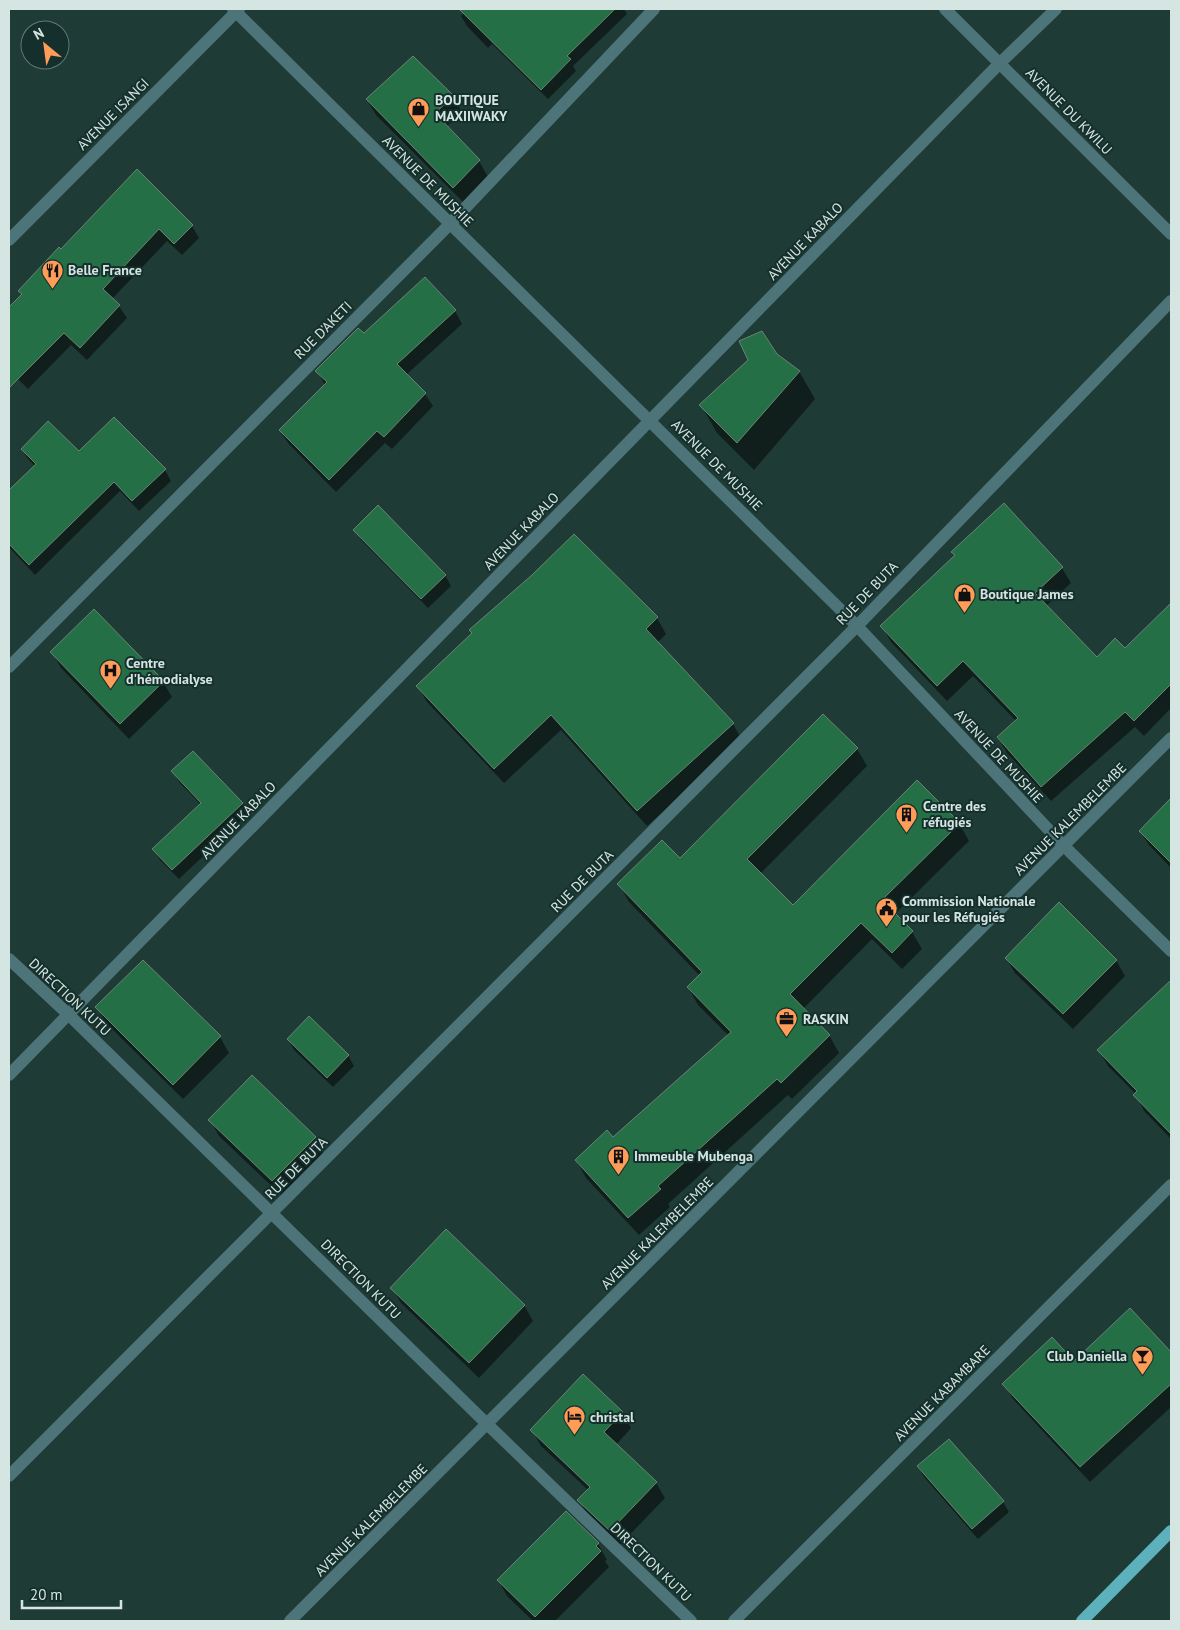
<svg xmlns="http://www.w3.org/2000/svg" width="1180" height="1630" font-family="'PT Sans',sans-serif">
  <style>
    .shadow { fill: #0007 }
    .building { fill: #256f46; stroke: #6c8374 }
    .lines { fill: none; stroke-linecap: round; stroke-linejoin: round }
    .minor { stroke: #4d7479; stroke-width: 12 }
    .major { stroke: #5db1bc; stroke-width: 12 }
    .labels { text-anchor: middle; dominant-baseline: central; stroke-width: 4; stroke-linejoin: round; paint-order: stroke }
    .poi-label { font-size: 14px; font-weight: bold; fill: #d5e5e1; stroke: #15302c; text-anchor: start }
    .street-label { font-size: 14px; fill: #d5e5e1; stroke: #15302c }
  </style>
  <rect width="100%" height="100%" fill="#1f3b36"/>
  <g class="shadow">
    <path d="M 468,9 L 624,9 L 627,14 L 573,66 L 576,71 L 548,99 L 492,44 L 488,48 L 467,26 L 461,16 Z"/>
    <path d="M 453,97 L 462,112 L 446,127 L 479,161 L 488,177 L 463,202 L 376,115 L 367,100 Z"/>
    <path d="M 137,171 L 192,226 L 199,238 L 182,255 L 167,241 L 112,299 L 119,306 L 127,318 L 87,360 L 71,345 L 28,389 L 9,370 L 9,308 L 22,295 L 20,291 L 61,251 Z"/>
    <path d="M 425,278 L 455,311 L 462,324 L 406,375 L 425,394 L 433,406 L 392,449 L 385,443 L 336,492 L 288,443 L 280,431 L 325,385 L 317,371 L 364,334 Z"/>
    <path d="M 776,355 L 799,371 L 815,399 L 754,470 L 717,433 L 701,405 Z"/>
    <path d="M 22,449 L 79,452 L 165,470 L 171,481 L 139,511 L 120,491 L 35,575 L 9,547 L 9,491 L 35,466 L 28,459 Z"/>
    <path d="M 355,530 L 445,575 L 451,586 L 428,608 L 361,540 Z"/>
    <path d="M 953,552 L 1062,568 L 1071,583 L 1046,606 L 1096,659 L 1125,650 L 1171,605 L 1171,708 L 1144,736 L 1135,727 L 1051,801 L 1007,753 L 998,738 L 1016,721 L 973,676 L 947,701 L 891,642 L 882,626 L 955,556 Z"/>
    <path d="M 94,611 L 163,682 L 172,697 L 129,739 L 61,668 L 52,652 Z"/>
    <path d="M 657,618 L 666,634 L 657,643 L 733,724 L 742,740 L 647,826 L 561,730 L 504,783 L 427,702 L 418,687 Z"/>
    <path d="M 857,749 L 867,766 L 760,874 L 793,906 L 959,823 L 969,841 L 895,914 L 912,932 L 922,949 L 902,969 L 872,939 L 803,1009 L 829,1035 L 839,1053 L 792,1099 L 788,1095 L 668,1204 L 670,1207 L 639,1235 L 586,1178 L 576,1160 L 613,1139 L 729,1036 L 698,1005 L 688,987 L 700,976 L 629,902 L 619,884 L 680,860 Z"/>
    <path d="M 173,772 L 242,804 L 248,814 L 179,879 L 160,860 L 154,850 L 201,805 L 179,782 Z"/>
    <path d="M 1171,800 L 1171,868 L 1149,845 L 1140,831 Z"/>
    <path d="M 1006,958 L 1116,960 L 1125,976 L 1073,1029 L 1015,973 Z"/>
    <path d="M 1165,988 L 1171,995 L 1171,1139 L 1144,1111 L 1136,1094 L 1108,1066 L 1099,1051 Z"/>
    <path d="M 97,1007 L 220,1037 L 229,1053 L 183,1099 L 106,1023 Z"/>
    <path d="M 288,1039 L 348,1055 L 354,1066 L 333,1087 L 294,1050 Z"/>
    <path d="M 210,1120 L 315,1138 L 324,1154 L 282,1196 L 219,1136 Z"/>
    <path d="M 392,1288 L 524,1305 L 533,1321 L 479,1378 L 401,1303 Z"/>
    <path d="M 1130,1310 L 1171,1354 L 1171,1407 L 1090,1482 L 1013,1399 L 1004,1384 L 1074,1363 Z"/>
    <path d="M 622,1413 L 631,1428 L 616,1445 L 656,1483 L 665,1498 L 619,1546 L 588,1516 L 579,1500 L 588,1490 L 541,1446 L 532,1430 Z"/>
    <path d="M 918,1467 L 1003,1502 L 1009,1512 L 978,1539 L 924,1477 Z"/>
    <path d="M 598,1544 L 607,1560 L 605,1561 L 609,1567 L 555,1621 L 533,1621 L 507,1596 L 498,1580 Z"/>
  </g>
  <g class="building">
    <path d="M 459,9 L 615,9 L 567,56 L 571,59 L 541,90 Z"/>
    <path d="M 413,56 L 454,96 L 435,113 L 480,160 L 453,188 L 366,99 Z"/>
    <path d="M 137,169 L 193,225 L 174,244 L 159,229 L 103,289 L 120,305 L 80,348 L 64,333 L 9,388 L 9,307 L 22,294 L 18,291 L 59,247 L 61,249 Z"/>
    <path d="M 425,277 L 456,310 L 397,364 L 426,393 L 384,437 L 377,431 L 329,480 L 279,430 L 327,382 L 315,371 L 358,328 L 364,333 Z"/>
    <path d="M 762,331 L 777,354 L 800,371 L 737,443 L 699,405 L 748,360 L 739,341 Z"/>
    <path d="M 114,417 L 166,469 L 132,501 L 114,482 L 29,565 L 9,544 L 9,490 L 36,464 L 21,449 L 48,421 L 79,451 Z"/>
    <path d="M 1004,503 L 1063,567 L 1035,593 L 1097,657 L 1115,638 L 1125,648 L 1171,603 L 1171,684 L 1134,721 L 1125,712 L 1041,787 L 997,737 L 1018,718 L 963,661 L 937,686 L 880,626 L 955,555 L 951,552 Z"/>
    <path d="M 378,505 L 446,575 L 421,599 L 353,530 Z"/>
    <path d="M 574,534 L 658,617 L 646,629 L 734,723 L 637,811 L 551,715 L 494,769 L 416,686 L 472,633 L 469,630 L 532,575 Z"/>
    <path d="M 94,609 L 164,681 L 120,724 L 50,652 Z"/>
    <path d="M 823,714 L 858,748 L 747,859 L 793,905 L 917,780 L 960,823 L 882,900 L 913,931 L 892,953 L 861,923 L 790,994 L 830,1035 L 781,1083 L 777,1079 L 658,1186 L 661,1189 L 628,1218 L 575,1160 L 607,1130 L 613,1137 L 731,1032 L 687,987 L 702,972 L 617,884 L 662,840 L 680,858 Z"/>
    <path d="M 193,751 L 243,803 L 172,870 L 152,849 L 201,803 L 171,771 Z"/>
    <path d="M 1171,798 L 1171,863 L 1139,831 Z"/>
    <path d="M 1059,902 L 1117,960 L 1063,1014 L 1005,958 Z"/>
    <path d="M 143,960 L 221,1036 L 173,1085 L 95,1007 Z"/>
    <path d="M 1171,980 L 1171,1134 L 1133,1095 L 1137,1091 L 1097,1050 Z"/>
    <path d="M 309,1016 L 349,1055 L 327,1078 L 287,1039 Z"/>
    <path d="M 252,1075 L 316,1137 L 272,1181 L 208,1120 Z"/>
    <path d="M 446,1229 L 525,1305 L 469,1363 L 390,1288 Z"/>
    <path d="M 1130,1308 L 1171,1352 L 1171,1384 L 1080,1467 L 1002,1384 L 1052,1337 L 1074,1361 Z"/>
    <path d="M 583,1374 L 623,1412 L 604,1432 L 657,1482 L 610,1531 L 577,1500 L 590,1487 L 530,1430 Z"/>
    <path d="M 949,1439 L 1004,1501 L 972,1529 L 917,1466 Z"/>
    <path d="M 566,1511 L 599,1543 L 596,1546 L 601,1551 L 535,1617 L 497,1580 Z"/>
  </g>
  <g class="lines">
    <g class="minor">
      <path d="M 233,9 L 857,626 L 1064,846 L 1171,951"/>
      <path d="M 945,9 L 1171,234"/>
      <path d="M 9,240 L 239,9"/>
      <path d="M 9,667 L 450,224 L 654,9"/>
      <path d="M 9,959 L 69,1015 L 487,1424 L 691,1621"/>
      <path d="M 9,1075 L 1000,63 L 1056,9"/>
      <path d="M 9,1476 L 857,626 L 1171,301"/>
      <path d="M 290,1621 L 1171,738"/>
      <path d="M 734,1621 L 1171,1185"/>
    </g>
    <path class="major" d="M 1082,1621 L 1171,1531"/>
  </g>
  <defs>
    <symbol id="shop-pin" viewBox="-11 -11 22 30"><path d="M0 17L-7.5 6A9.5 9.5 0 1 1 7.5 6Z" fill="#fe9c58" stroke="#15302c"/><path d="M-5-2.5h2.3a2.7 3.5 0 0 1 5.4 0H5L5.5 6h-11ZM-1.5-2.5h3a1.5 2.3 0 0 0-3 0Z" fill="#111"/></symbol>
    <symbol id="restaurant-pin" viewBox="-11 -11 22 30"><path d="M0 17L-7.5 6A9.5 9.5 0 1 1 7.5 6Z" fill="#fe9c58" stroke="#15302c"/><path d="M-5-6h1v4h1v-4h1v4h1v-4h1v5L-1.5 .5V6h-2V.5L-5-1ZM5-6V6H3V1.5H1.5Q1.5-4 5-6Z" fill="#111"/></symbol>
    <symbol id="hospital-pin" viewBox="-11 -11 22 30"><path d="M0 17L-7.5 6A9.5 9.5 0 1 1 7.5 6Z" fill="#fe9c58" stroke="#15302c"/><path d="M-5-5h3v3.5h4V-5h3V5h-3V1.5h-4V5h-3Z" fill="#111"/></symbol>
    <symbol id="building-pin" viewBox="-11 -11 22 30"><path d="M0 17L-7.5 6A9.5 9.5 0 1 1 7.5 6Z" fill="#fe9c58" stroke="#15302c"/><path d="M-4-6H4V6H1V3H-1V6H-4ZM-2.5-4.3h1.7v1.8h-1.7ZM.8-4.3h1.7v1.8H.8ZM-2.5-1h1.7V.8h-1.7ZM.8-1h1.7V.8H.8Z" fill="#111"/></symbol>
    <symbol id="civic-pin" viewBox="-11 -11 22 30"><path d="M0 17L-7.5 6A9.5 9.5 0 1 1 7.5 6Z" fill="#fe9c58" stroke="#15302c"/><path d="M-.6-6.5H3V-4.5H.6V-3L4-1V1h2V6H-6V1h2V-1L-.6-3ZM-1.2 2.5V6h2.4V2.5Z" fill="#111"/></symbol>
    <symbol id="office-pin" viewBox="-11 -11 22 30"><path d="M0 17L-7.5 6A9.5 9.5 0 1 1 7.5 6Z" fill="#fe9c58" stroke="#15302c"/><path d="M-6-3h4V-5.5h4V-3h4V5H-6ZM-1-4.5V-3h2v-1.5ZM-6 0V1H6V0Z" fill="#111"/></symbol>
    <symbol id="bar-pin" viewBox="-11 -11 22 30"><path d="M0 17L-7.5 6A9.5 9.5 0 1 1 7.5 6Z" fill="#fe9c58" stroke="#15302c"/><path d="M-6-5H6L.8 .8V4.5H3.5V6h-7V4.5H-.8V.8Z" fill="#111"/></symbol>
    <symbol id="hotel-pin" viewBox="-11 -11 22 30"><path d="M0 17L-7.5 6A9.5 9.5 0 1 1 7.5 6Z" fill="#fe9c58" stroke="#15302c"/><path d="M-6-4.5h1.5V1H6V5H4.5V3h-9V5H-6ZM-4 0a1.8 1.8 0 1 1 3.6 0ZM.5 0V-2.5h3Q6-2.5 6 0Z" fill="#111"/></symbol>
  </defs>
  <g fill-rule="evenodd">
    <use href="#shop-pin" x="406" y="96" width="25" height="34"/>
    <use href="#restaurant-pin" x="40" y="258" width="25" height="34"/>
    <use href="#shop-pin" x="952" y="582" width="25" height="34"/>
    <use href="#hospital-pin" x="98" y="658" width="25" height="34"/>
    <use href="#building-pin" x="894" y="802" width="25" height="34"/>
    <use href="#civic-pin" x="874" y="896" width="25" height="34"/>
    <use href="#office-pin" x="774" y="1006" width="25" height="34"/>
    <use href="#building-pin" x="606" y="1144" width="25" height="34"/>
    <use href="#bar-pin" x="1130" y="1344" width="25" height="34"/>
    <use href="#hotel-pin" x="562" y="1404" width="25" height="34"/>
  </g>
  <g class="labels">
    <g class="poi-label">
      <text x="435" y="100">BOUTIQUE<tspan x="435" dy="16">MAXIIWAKY</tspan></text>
      <text x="68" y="270">Belle France</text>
      <text x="980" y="594">Boutique James</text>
      <text x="126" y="663">Centre<tspan x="126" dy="16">d'hémodialyse</tspan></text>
      <text x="923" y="806">Centre des<tspan x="923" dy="16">réfugiés</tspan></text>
      <text x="902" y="901">Commission Nationale<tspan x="902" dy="16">pour les Réfugiés</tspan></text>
      <text x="803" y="1019">RASKIN</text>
      <text x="634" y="1156">Immeuble Mubenga</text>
      <text x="1127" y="1356" text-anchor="end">Club Daniella</text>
      <text x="590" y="1417">christal</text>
    </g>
    <g class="street-label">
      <text transform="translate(1069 111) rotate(45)">AVENUE DU KWILU</text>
      <text transform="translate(113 114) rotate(-45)">AVENUE ISANGI</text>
      <text transform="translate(428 181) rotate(45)">AVENUE DE MUSHIE</text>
      <text transform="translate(805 241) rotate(-46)">AVENUE KABALO</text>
      <text transform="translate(323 330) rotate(-45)">RUE D'AKETI</text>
      <text transform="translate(717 465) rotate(45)">AVENUE DE MUSHIE</text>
      <text transform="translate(521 531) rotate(-46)">AVENUE KABALO</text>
      <text transform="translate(867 593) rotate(-46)">RUE DE BUTA</text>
      <text transform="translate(999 756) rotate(47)">AVENUE DE MUSHIE</text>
      <text transform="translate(1070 819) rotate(-45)">AVENUE KALEMBELEMBE</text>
      <text transform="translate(238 820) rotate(-46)">AVENUE KABALO</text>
      <text transform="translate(582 881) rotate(-45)">RUE DE BUTA</text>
      <text transform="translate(70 997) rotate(43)">DIRECTION KUTU</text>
      <text transform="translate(296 1168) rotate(-45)">RUE DE BUTA</text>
      <text transform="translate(657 1233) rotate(-45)">AVENUE KALEMBELEMBE</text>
      <text transform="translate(361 1279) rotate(45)">DIRECTION KUTU</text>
      <text transform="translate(942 1393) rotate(-45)">AVENUE KABAMBARE</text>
      <text transform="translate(371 1520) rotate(-45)">AVENUE KALEMBELEMBE</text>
      <text transform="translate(651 1562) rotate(44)">DIRECTION KUTU</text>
    </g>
  </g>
  <rect width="1180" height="1630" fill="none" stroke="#d5e5e1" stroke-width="20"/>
  <g transform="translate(45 45) rotate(331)"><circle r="24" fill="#15302c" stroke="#627874"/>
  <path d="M0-4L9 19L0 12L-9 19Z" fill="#fe9c58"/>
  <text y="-8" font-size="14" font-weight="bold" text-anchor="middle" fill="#d5e5e1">N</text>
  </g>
  <path d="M22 1600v8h99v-8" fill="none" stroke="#d5e5e1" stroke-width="2.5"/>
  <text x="30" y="1600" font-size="15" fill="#d5e5e1" stroke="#15302c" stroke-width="4" paint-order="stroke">20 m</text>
</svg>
